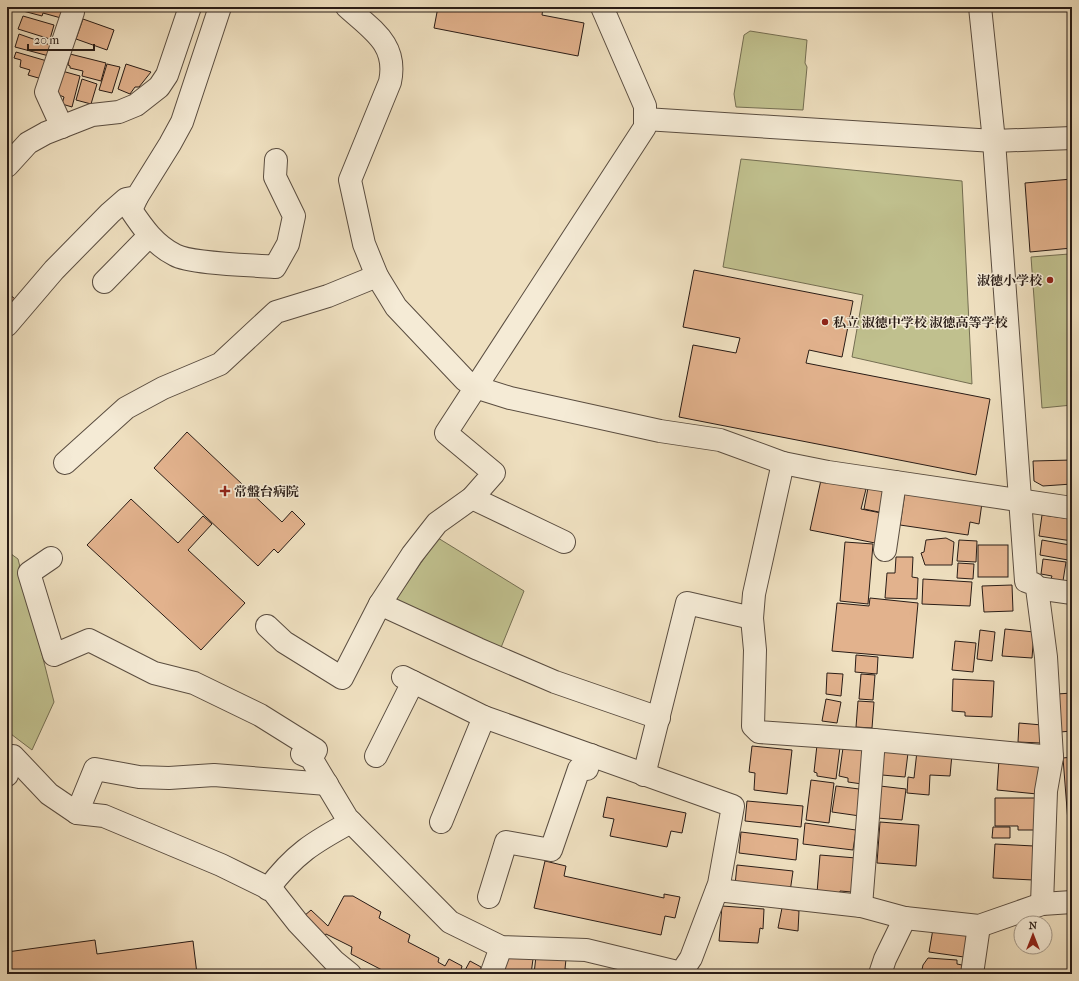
<svg xmlns="http://www.w3.org/2000/svg" width="1079" height="981" font-family="'IM FELL French Canon','Noto Serif JP',serif">
  <style>
    .green { fill: #c0c08e; stroke: #746e52 }
    .building { fill: #e2b28d; stroke: #291c16 }
    .lines { fill: none; stroke-linecap: round; stroke-linejoin: round }
    .minor-casing { stroke: #5a4d40; stroke-width: 24 }
    .minor { stroke: #f5ebd6; stroke-width: 22 }
    .poi-dot { fill: #8f2418; stroke: #f5ebd6; stroke-width: 1.5 }
    .labels { text-anchor: middle; dominant-baseline: central; stroke-width: 3; stroke-linejoin: round; paint-order: stroke }
    .poi-label { font-size: 13px; font-weight: bold; fill: #291c16; stroke: #f5ebd6; text-anchor: start }
  </style>
  <rect width="100%" height="100%" fill="#efe0c0"/>
  <filter id="stains"><feTurbulence type="fractalNoise" baseFrequency=".005" numOctaves="4"/><feColorMatrix values="0 0 0 0 .2 0 0 0 0 .09 0 0 0 0 .02 0 0 0 .5 -.17"/></filter>
  <radialGradient id="worn" r=".72"><stop offset=".6" stop-color="#630" stop-opacity="0"/><stop offset="1" stop-color="#630" stop-opacity=".3"/></radialGradient>
  <g class="green">
    <path d="M 750,31 L 807,40 L 805,63 L 807,67 L 803,110 L 736,107 L 734,94 L 744,35 Z"/>
    <path d="M 741,159 L 962,181 L 972,384 L 852,357 L 863,295 L 723,267 Z"/>
    <path d="M 1069,254 L 1072,287 L 1072,405 L 1042,408 L 1031,257 Z"/>
    <path d="M 438,538 L 524,591 L 500,650 L 395,601 Z"/>
    <path d="M 7,551 L 18,559 L 54,702 L 32,750 L 7,731 Z"/>
  </g>
  <g class="building">
    <path d="M 25,7 L 64,7 L 61,18 L 43,13 L 42,16 L 23,11 Z"/>
    <path d="M 438,7 L 543,8 L 542,15 L 584,23 L 578,56 L 434,28 Z"/>
    <path d="M 23,16 L 54,25 L 50,39 L 18,29 Z"/>
    <path d="M 83,19 L 114,30 L 107,50 L 76,39 Z"/>
    <path d="M 19,34 L 53,46 L 49,56 L 15,47 Z"/>
    <path d="M 16,52 L 47,61 L 42,79 L 28,75 L 30,70 L 20,67 L 21,60 L 14,58 Z"/>
    <path d="M 70,54 L 106,63 L 101,81 L 82,76 L 83,71 L 70,68 L 70,66 L 68,65 Z"/>
    <path d="M 107,64 L 120,67 L 112,93 L 99,90 Z"/>
    <path d="M 126,64 L 151,72 L 139,87 L 135,87 L 130,94 L 118,89 Z"/>
    <path d="M 62,71 L 80,76 L 72,107 L 62,104 L 64,97 L 59,95 L 56,91 Z"/>
    <path d="M 82,79 L 97,84 L 91,104 L 76,100 Z"/>
    <path d="M 1072,179 L 1072,248 L 1030,252 L 1025,183 Z"/>
    <path d="M 694,270 L 853,301 L 842,357 L 809,350 L 806,363 L 990,399 L 976,475 L 679,417 L 693,345 L 736,353 L 740,338 L 683,327 Z"/>
    <path d="M 7,286 L 12,291 L 9,294 L 15,299 L 7,309 Z"/>
    <path d="M 187,432 L 282,522 L 292,511 L 305,524 L 278,553 L 274,549 L 258,566 L 154,468 Z"/>
    <path d="M 1072,460 L 1072,484 L 1043,486 L 1034,481 L 1033,461 Z"/>
    <path d="M 821,480 L 866,489 L 861,509 L 881,513 L 875,543 L 810,530 Z"/>
    <path d="M 868,488 L 888,492 L 884,513 L 864,509 Z"/>
    <path d="M 905,492 L 982,503 L 979,524 L 970,522 L 968,535 L 900,525 Z"/>
    <path d="M 131,499 L 178,543 L 203,516 L 212,524 L 188,550 L 245,603 L 201,650 L 87,545 Z"/>
    <path d="M 1042,515 L 1072,519 L 1072,541 L 1039,536 Z"/>
    <path d="M 946,538 L 954,542 L 952,565 L 925,565 L 921,553 L 924,552 L 926,540 Z"/>
    <path d="M 959,540 L 977,541 L 976,562 L 957,561 Z"/>
    <path d="M 1042,540 L 1070,545 L 1068,560 L 1040,555 Z"/>
    <path d="M 845,542 L 873,544 L 868,604 L 840,601 Z"/>
    <rect x="978" y="545" width="30" height="32"/>
    <path d="M 896,557 L 913,557 L 912,577 L 918,578 L 917,599 L 885,598 L 887,573 L 895,573 Z"/>
    <path d="M 1071,558 L 1072,558 L 1072,580 L 1068,579 Z"/>
    <path d="M 1043,559 L 1066,562 L 1063,581 L 1051,579 L 1052,576 L 1041,574 Z"/>
    <path d="M 958,563 L 974,564 L 973,579 L 957,578 Z"/>
    <path d="M 923,579 L 972,582 L 970,606 L 922,604 Z"/>
    <path d="M 1012,585 L 1013,611 L 984,612 L 982,586 Z"/>
    <path d="M 870,598 L 918,603 L 913,658 L 832,651 L 837,603 L 869,606 Z"/>
    <path d="M 1005,629 L 1034,632 L 1032,658 L 1002,656 Z"/>
    <path d="M 980,630 L 995,632 L 992,661 L 977,659 Z"/>
    <path d="M 955,641 L 976,643 L 973,672 L 952,670 Z"/>
    <path d="M 856,655 L 878,657 L 877,674 L 855,672 Z"/>
    <path d="M 827,673 L 843,674 L 841,696 L 826,694 Z"/>
    <path d="M 861,674 L 875,675 L 873,700 L 859,699 Z"/>
    <path d="M 953,679 L 994,681 L 992,717 L 965,716 L 965,712 L 952,711 Z"/>
    <path d="M 1072,693 L 1072,731 L 1060,732 L 1057,694 Z"/>
    <path d="M 826,699 L 841,702 L 837,723 L 822,721 Z"/>
    <path d="M 858,701 L 874,702 L 872,728 L 856,727 Z"/>
    <path d="M 1019,723 L 1042,725 L 1040,743 L 1018,742 Z"/>
    <path d="M 817,745 L 840,747 L 836,779 L 817,776 L 817,773 L 814,772 Z"/>
    <path d="M 752,746 L 792,750 L 787,794 L 754,790 L 755,773 L 749,772 Z"/>
    <path d="M 843,748 L 866,751 L 862,784 L 848,782 L 848,778 L 839,776 Z"/>
    <path d="M 884,751 L 908,753 L 905,777 L 882,775 Z"/>
    <path d="M 917,751 L 952,754 L 950,776 L 930,775 L 929,795 L 907,793 L 908,777 L 914,778 Z"/>
    <path d="M 1072,757 L 1072,873 L 1063,758 Z"/>
    <path d="M 999,759 L 1039,762 L 1037,794 L 997,790 Z"/>
    <path d="M 811,780 L 834,783 L 829,823 L 806,820 Z"/>
    <path d="M 836,786 L 859,789 L 860,816 L 832,812 Z"/>
    <path d="M 880,786 L 906,789 L 902,820 L 877,818 Z"/>
    <path d="M 607,797 L 686,813 L 682,833 L 671,831 L 667,847 L 610,836 L 614,819 L 603,817 Z"/>
    <path d="M 995,798 L 1035,798 L 1035,830 L 1018,830 L 1018,826 L 995,826 Z"/>
    <path d="M 747,801 L 803,806 L 801,827 L 745,821 Z"/>
    <path d="M 880,822 L 919,825 L 916,866 L 877,863 Z"/>
    <path d="M 805,823 L 856,830 L 853,850 L 803,844 Z"/>
    <path d="M 993,827 L 1010,827 L 1010,838 L 992,838 Z"/>
    <path d="M 741,832 L 798,839 L 796,860 L 739,853 Z"/>
    <path d="M 995,844 L 1034,846 L 1033,880 L 993,878 Z"/>
    <path d="M 820,855 L 856,858 L 852,892 L 840,891 L 839,895 L 817,893 Z"/>
    <path d="M 545,861 L 566,866 L 564,876 L 664,898 L 664,894 L 680,897 L 675,918 L 665,916 L 661,935 L 534,908 Z"/>
    <path d="M 737,865 L 793,871 L 790,892 L 735,885 Z"/>
    <path d="M 344,896 L 353,896 L 381,912 L 379,918 L 410,935 L 408,942 L 439,958 L 438,962 L 445,966 L 449,959 L 462,966 L 460,974 L 380,974 L 382,970 L 351,954 L 352,947 L 326,934 L 322,937 L 304,916 L 311,910 L 328,926 Z"/>
    <path d="M 722,906 L 764,909 L 763,929 L 760,928 L 758,943 L 719,941 Z"/>
    <path d="M 782,908 L 799,911 L 798,931 L 778,928 Z"/>
    <path d="M 933,929 L 968,934 L 964,957 L 929,952 Z"/>
    <path d="M 95,940 L 97,954 L 193,941 L 197,974 L 7,974 L 7,952 Z"/>
    <path d="M 502,954 L 533,959 L 531,974 L 509,974 L 509,971 L 499,967 Z"/>
    <path d="M 536,956 L 566,959 L 565,969 L 575,970 L 574,974 L 534,974 Z"/>
    <path d="M 928,958 L 957,960 L 957,964 L 962,965 L 961,974 L 921,974 L 923,965 Z"/>
    <path d="M 470,961 L 481,967 L 481,971 L 487,974 L 463,974 Z"/>
    <path d="M 624,969 L 641,974 L 615,974 L 616,971 Z"/>
  </g>
  <g class="lines">
    <defs>
      <g id="minor">
        <path d="M 347,7 C 372,30 398,44 390,82 L 350,180 L 364,244 L 377,276 L 396,307 L 465,380 L 475,387 L 510,398 L 660,431 L 720,440 L 783,463 L 828,472 L 1072,508"/>
        <path d="M 980,7 L 994,141 L 1026,581 L 1034,584 L 1037,588 L 1046,657 L 1052,757 L 1046,791 L 1042,904"/>
        <path d="M 645,119 L 994,141 L 1072,138"/>
        <path d="M 62,127 L 46,92 L 73,12"/>
        <path d="M 7,166 L 28,143 L 46,133 L 92,115 L 119,112 L 136,105 L 159,87 L 167,75 L 190,7"/>
        <path d="M 137,197 L 131,210 C 143,228 155,245 175,255 C 191,264 254,265 275,267 L 288,244 L 294,216 L 275,177 L 276,160"/>
        <path d="M 104,282 L 149,236"/>
        <path d="M 7,325 L 54,270 L 110,213 L 126,199 L 137,197 L 170,144 L 182,122 L 220,7"/>
        <path d="M 65,463 L 126,408 L 163,388 L 220,364 L 276,312 L 328,296 L 377,276"/>
        <path d="M 783,463 L 754,594 L 752,618 L 755,650 L 753,726 L 759,732 L 874,740 L 1052,757"/>
        <path d="M 472,498 L 564,542"/>
        <path d="M 885,550 L 895,482"/>
        <path d="M 51,558 L 29,573 L 54,655 L 89,640 L 154,673 L 194,683 L 260,715 L 316,750 L 312,757"/>
        <path d="M 1037,588 L 1072,593"/>
        <path d="M 380,604 L 478,649 L 555,682 L 659,718"/>
        <path d="M 267,626 L 284,642 L 342,678 L 380,604 L 412,555 L 437,523 L 472,498 L 494,473 L 446,433 L 645,127 L 645,106 L 602,7"/>
        <path d="M 302,754 L 311,758 L 347,818 L 450,922 L 501,947 L 586,950 L 681,973 L 691,958 L 719,884 L 733,806 L 484,717 L 403,677"/>
        <path d="M 376,756 L 413,682"/>
        <path d="M 7,775 L 13,756 L 49,794 L 77,813 L 104,816 L 221,865 L 272,890 L 298,923 L 334,961 L 350,974"/>
        <path d="M 644,775 L 687,603 L 752,618"/>
        <path d="M 77,813 L 95,769 L 139,777 L 169,778 L 214,775 L 327,784"/>
        <path d="M 441,822 L 484,717"/>
        <path d="M 268,889 C 294,854 314,842 351,822"/>
        <path d="M 717,890 L 861,906 L 905,918 L 979,926 L 1042,904 L 1072,902"/>
        <path d="M 489,897 L 506,842 L 551,850 L 579,769 L 587,769 L 591,755"/>
        <path d="M 861,906 L 874,740"/>
        <path d="M 495,974 L 492,972 L 501,947"/>
        <path d="M 880,974 L 885,959 L 905,918"/>
        <path d="M 972,974 L 979,926"/>
      </g>
    </defs>
    <use href="#minor" class="minor-casing"/>
    <use href="#minor" class="minor"/>
  </g>
  <g class="poi-dot">
    <circle cx="1050" cy="280" r="4"/>
    <circle cx="825" cy="322" r="4"/>
    <path d="M223 485h4v4h4v4h-4v4h-4v-4h-4v-4h4z"/>
  </g>
  <g class="labels">
    <g class="poi-label">
      <text x="1042" y="280" text-anchor="end">淑徳小学校</text>
      <text x="833" y="322">私立 淑徳中学校 淑徳高等学校</text>
      <text x="234" y="491">常盤台病院</text>
    </g>
  </g>
  <rect width="1079" height="981" fill="none" stroke="#efe0c0" stroke-width="24"/>
  <rect x="8" y="8" width="1063" height="965" fill="none" stroke="#291c16" stroke-width="2"/>
  <rect x="12" y="12" width="1055" height="957" fill="none" stroke="#291c16"/>
  <g transform="translate(1033 935)"><circle r="19" fill="#f5ebd6" stroke="#a39889"/>
  <path d="M0-3L7 15L0 10L-7 15Z" fill="#8f2418"/>
  <text y="-6" font-size="11" font-weight="bold" text-anchor="middle" fill="#291c16">N</text>
  </g>
  <path d="M28 44v6h66v-6" fill="none" stroke="#291c16" stroke-width="2"/>
  <text x="34" y="44" font-size="12" fill="#291c16" stroke="#f5ebd6" stroke-width="3" paint-order="stroke">20 m</text>
  <rect width="100%" height="100%" filter="url(#stains)"/>
  <rect width="100%" height="100%" fill="url(#worn)"/>
</svg>
